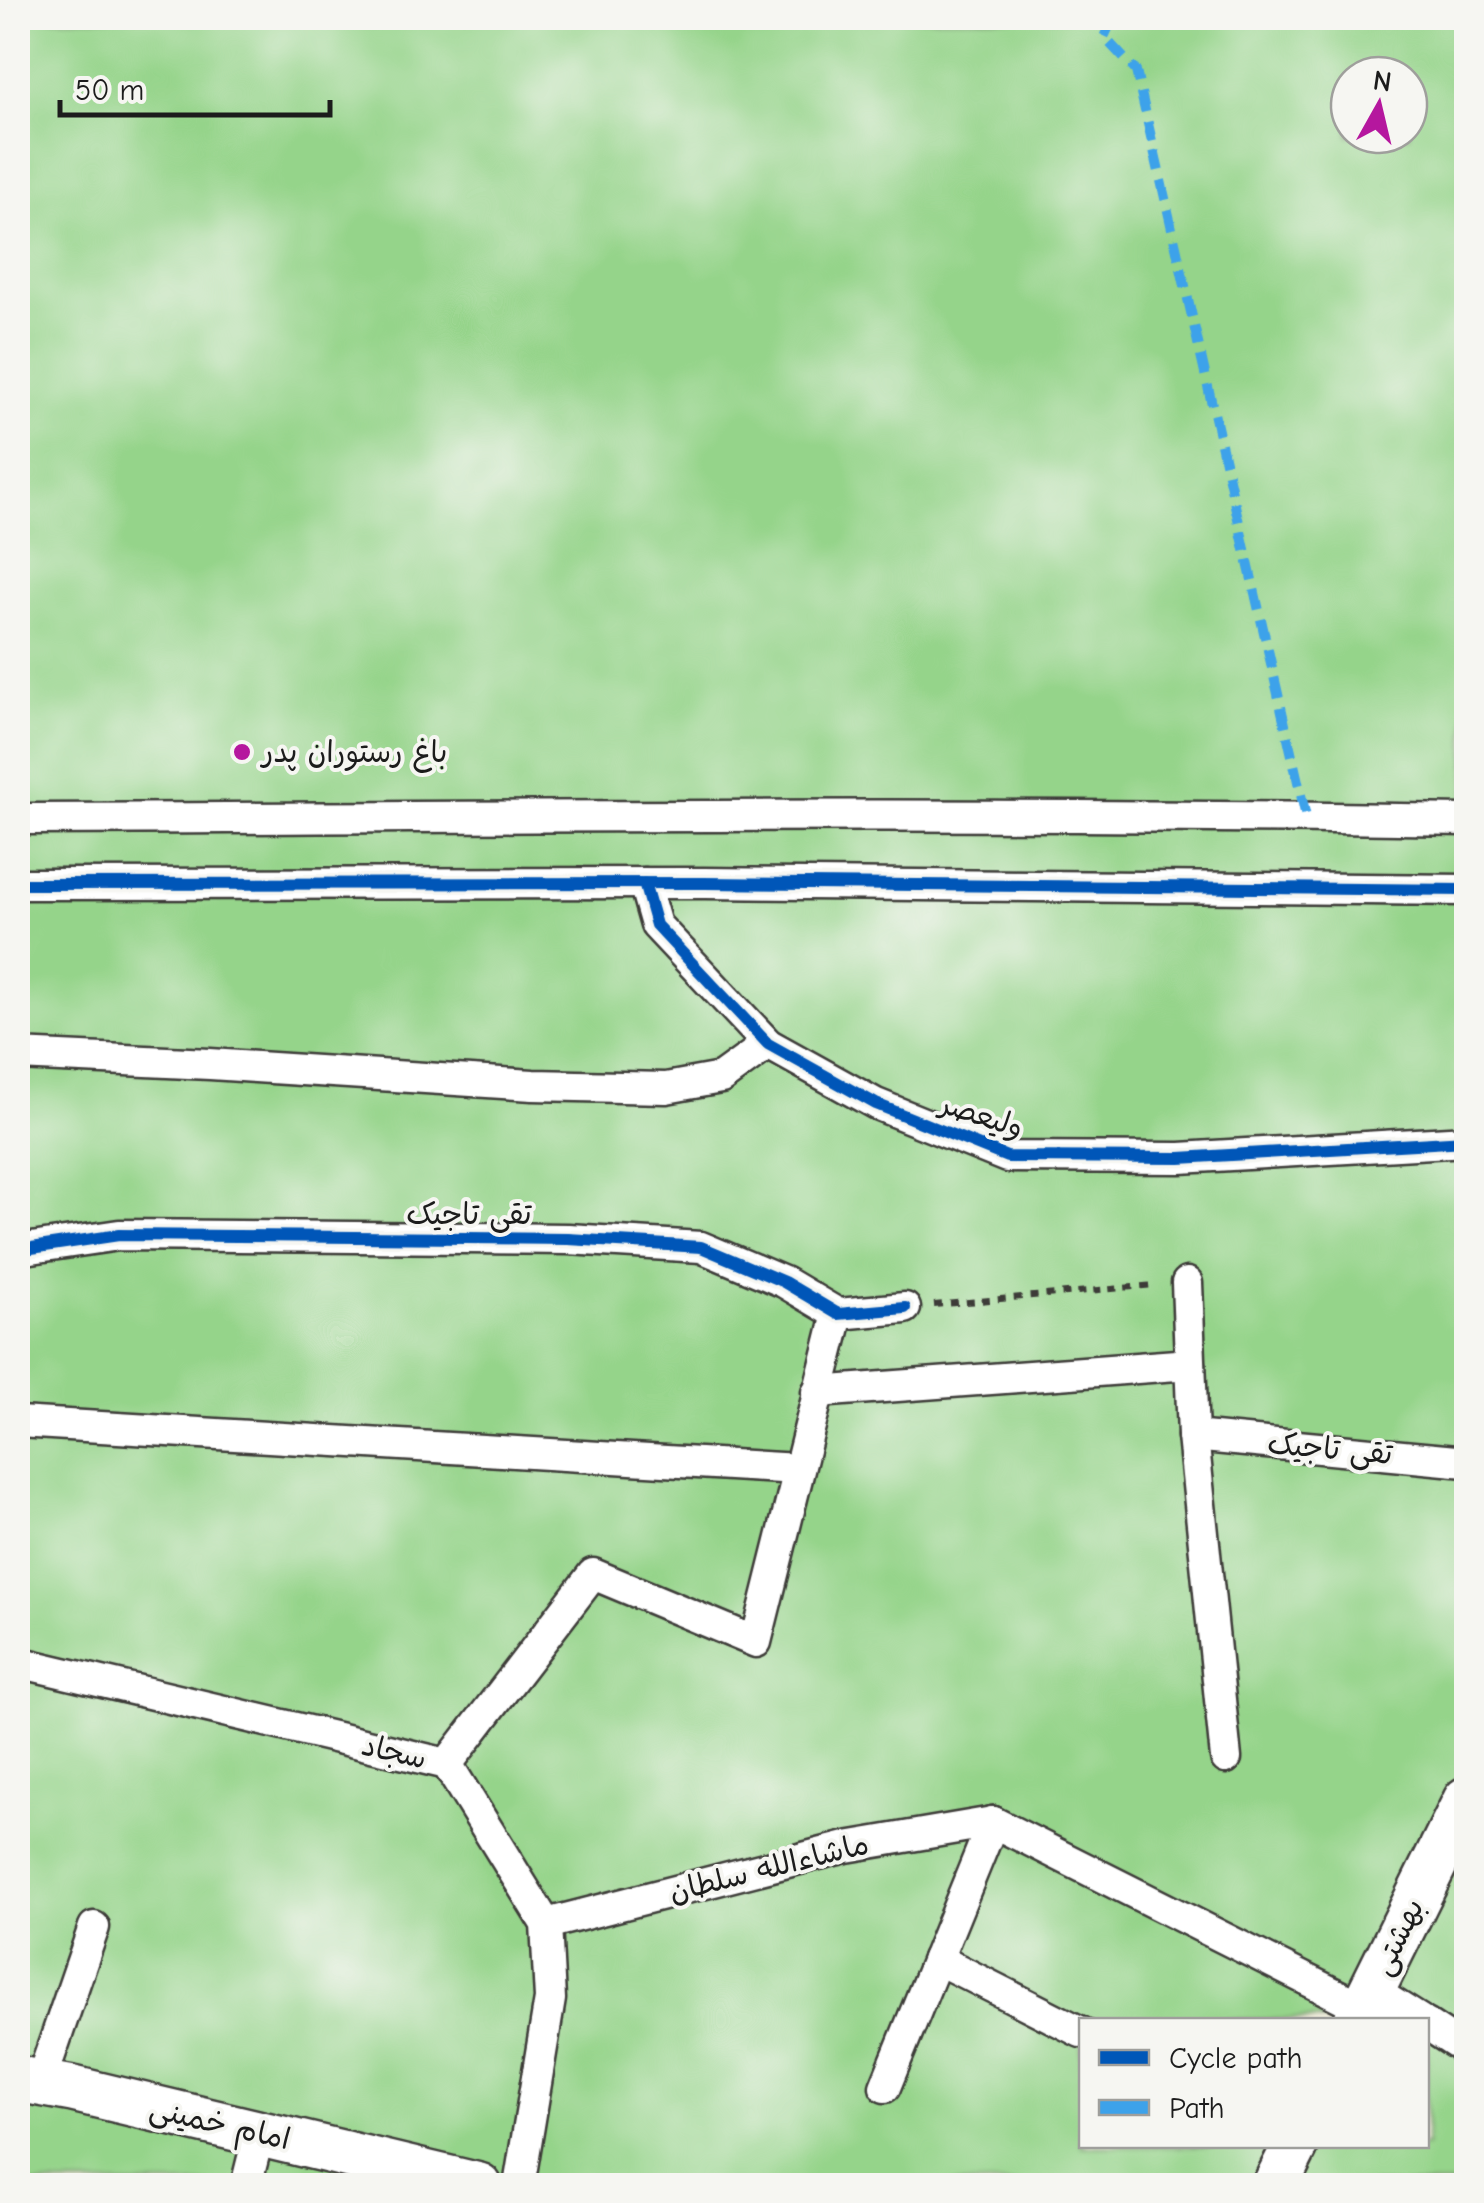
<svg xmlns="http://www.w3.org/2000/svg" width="1484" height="2203" font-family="'Comic Neue','Playpen Sans Arabic',sans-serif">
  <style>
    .green { fill: #95d48a; stroke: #587853; stroke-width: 2.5; fill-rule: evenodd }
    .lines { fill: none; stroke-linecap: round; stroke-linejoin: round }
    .street-casing { stroke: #3c3b38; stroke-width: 35 }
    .secondary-casing { stroke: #3c3b38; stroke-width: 50 }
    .path { stroke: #3c3b38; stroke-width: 6; stroke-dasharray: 8 8; stroke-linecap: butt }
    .street { stroke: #fff; stroke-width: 30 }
    .secondary { stroke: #fff; stroke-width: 45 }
    .quiet { stroke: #3da2ea; stroke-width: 10; stroke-dasharray: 20 10; stroke-linecap: butt }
    .cycleway-casing { stroke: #f6f6f2; stroke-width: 19 }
    .cycleway { stroke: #0057b8; stroke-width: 12 }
    .poi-dot { fill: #b5179e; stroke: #f6f6f2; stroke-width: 4 }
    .labels { text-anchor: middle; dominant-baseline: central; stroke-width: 8; stroke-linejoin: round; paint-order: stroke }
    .poi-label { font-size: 30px; fill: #1c1c1c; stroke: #f6f6f2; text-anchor: start }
    .street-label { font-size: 30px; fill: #1c1c1c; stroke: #f6f6f2 }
  </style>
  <rect width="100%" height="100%" fill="#f6f6f2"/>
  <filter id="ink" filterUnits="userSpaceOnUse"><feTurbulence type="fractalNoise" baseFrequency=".01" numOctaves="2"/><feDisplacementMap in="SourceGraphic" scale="20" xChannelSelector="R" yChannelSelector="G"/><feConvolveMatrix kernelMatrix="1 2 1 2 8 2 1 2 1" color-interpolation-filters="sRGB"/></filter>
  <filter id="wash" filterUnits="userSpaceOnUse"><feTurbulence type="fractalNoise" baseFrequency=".0048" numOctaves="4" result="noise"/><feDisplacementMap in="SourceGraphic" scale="40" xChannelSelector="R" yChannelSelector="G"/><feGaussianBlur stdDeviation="2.25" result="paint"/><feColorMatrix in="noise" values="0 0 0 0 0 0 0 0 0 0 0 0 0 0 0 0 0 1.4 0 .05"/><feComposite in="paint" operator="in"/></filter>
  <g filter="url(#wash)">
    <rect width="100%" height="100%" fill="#efecd9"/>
    <path class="green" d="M 18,18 L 1466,18 L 1466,2185 L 18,2185 ZM 1349,75 L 1409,75 L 1409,135 L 1349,135 ZM 1082,2020 L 1426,2020 L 1426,2146 L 1082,2146 Z"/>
  </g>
  <g filter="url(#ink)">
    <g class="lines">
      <defs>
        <g id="street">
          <path d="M 18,819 C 500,817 984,812 1466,820"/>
          <path d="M 644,883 L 656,925 L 768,1044 L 876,1104 L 1007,1157 L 1180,1158 L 1466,1141"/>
          <path d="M 18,884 L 704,883 L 1466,890"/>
          <path d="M 18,1055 L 210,1064 L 533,1085 L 666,1088 L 721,1078 L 768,1044"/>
          <path d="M 18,1250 L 119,1235 L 568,1239 L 701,1247 L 784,1282 L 838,1314 L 905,1308"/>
          <path d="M 1187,1283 L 1193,1436 L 1226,1758"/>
          <path d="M 817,1392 L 1190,1364"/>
          <path d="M 18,1422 L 798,1469"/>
          <path d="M 1193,1436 L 1466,1462"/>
          <path d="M 18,1662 L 447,1764 L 546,1924 L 550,1999 L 519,2186"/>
          <path d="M 447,1764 L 593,1574 L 756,1642 L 838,1314"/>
          <path d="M 993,1822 L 1363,2008"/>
          <path d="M 546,1924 L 846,1847 L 993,1822"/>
          <path d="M 937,1959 L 1081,2032"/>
          <path d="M 1372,1990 L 1420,2020"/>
          <path d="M 1426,2024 L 1466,2050"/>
          <path d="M 40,2084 L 94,1927"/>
          <path d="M 885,2087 L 993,1822"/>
          <path d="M 246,2186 L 259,2134"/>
        </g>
        <g id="secondary">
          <path d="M 1357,2020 L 1466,1800"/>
          <path d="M 18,2079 L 73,2089 L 479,2186"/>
          <path d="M 1275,2186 L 1295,2146"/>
        </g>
      </defs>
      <use href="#street" class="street-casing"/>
      <use href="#secondary" class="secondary-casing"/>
      <path class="path" d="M 934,1305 L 1155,1285"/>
      <use href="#street" class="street"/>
      <use href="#secondary" class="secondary"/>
      <path class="quiet" d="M 1113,18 L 1104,37 L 1136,71 L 1306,817"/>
      <defs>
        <g id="cycleway">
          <path d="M 644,883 L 656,925 L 768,1044 L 876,1104 L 1007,1157 L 1180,1158 L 1466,1141"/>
          <path d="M 18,884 L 704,883 L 1466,890"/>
          <path d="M 18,1250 L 119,1235 L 568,1239 L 701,1247 L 784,1282 L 838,1314 L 905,1308"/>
        </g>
      </defs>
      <use href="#cycleway" class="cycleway-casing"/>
      <use href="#cycleway" class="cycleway"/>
    </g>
  </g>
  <circle class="poi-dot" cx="242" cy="752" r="10"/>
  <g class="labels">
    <g class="poi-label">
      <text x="262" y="752">باغ رستوران پدر</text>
    </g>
    <g class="street-label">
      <text transform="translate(982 1116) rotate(18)">ولیعصر</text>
      <text x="469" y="1214">تقی تاجیک</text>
      <text transform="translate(1330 1449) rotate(5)">تقی تاجیک</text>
      <text transform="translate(394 1752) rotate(13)">سجاد</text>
      <text transform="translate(769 1868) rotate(-14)">ماشاءالله سلطان</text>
      <text transform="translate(1398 1937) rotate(-64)">بهشتی</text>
      <text transform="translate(220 2124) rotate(13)">امام خمینی</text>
    </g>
  </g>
  <rect width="1484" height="2203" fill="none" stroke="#f6f6f2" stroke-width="60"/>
  <rect x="1079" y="2018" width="350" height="130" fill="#f6f6f2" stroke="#9f9f9c" stroke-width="2.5"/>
  <rect x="1099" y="2050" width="50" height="15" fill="#0057b8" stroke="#9f9f9c" stroke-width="2.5"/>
  <text x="1169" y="2068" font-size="30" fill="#1c1c1c">Cycle path</text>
  <rect x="1099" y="2100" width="50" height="15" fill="#3da2ea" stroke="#9f9f9c" stroke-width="2.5"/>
  <text x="1169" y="2118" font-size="30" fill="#1c1c1c">Path</text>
  <g transform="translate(1379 105) rotate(8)"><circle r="48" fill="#f6f6f2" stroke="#9f9f9c" stroke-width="2.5"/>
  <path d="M0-8L18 38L0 25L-18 38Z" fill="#b5179e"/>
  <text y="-15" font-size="28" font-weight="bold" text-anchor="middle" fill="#1c1c1c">N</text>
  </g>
  <path d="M60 100v15h270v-15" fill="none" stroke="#1c1c1c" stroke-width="5"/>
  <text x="75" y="100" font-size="30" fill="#1c1c1c" stroke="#f6f6f2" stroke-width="8" paint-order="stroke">50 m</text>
</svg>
